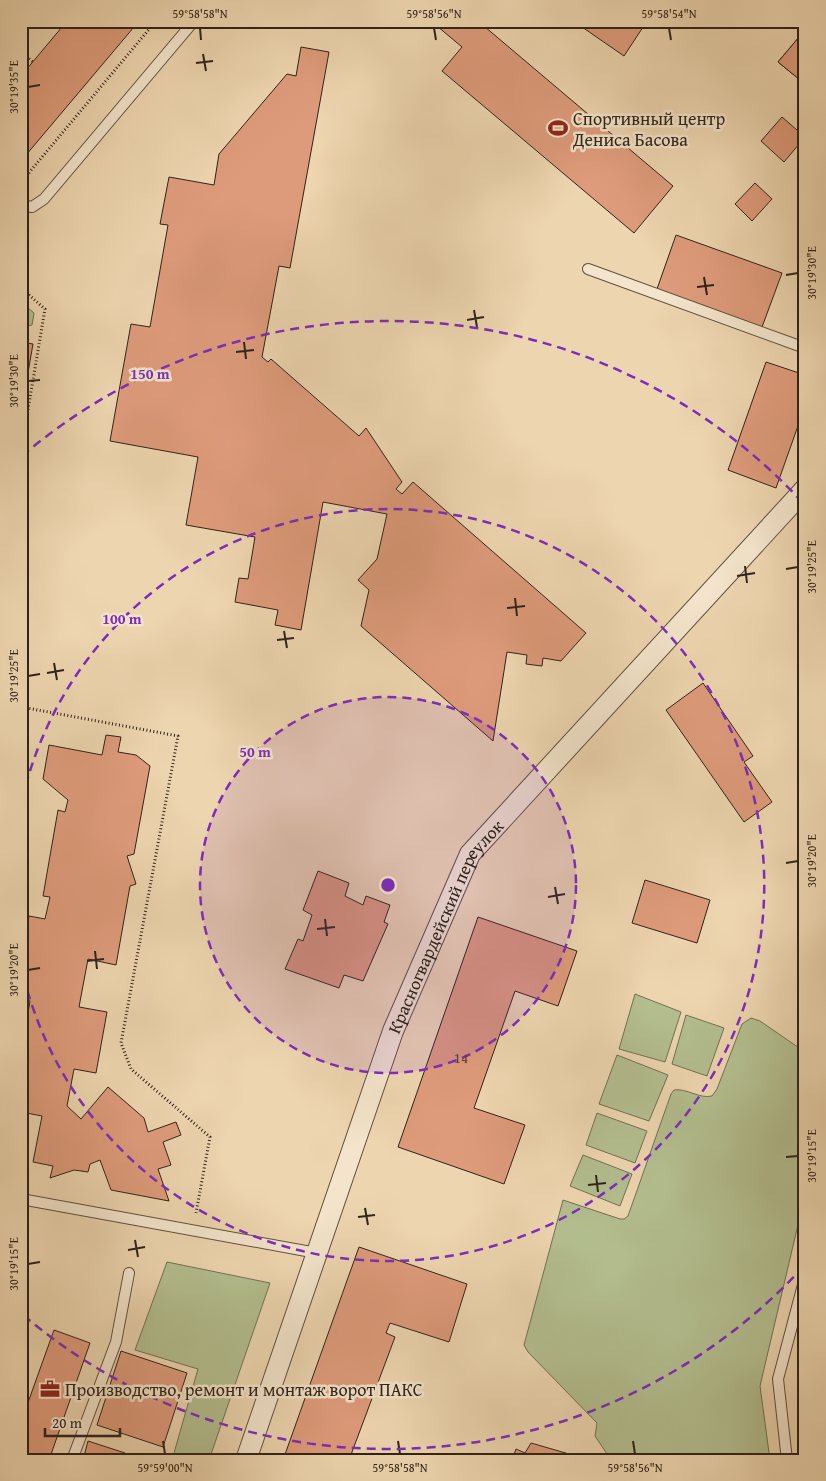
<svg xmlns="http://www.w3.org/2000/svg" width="826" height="1481" font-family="'Gentium Book Plus',serif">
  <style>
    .green { fill: #b3be8f; stroke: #707054 }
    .building { fill: #de9b7b; stroke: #2e2319 }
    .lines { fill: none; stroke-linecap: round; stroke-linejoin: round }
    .lane-casing { stroke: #5e503e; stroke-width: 12 }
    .street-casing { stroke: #5e503e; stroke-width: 22 }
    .path { stroke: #2e2319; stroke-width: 3; stroke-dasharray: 1 2.5; stroke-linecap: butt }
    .lane { stroke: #f3e4cb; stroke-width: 10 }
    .street { stroke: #f3e4cb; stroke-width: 20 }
    .ticks { fill: none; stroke: #2e2319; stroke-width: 2 }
    .ring { fill: none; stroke: #7b2cbf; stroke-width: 2.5; stroke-dasharray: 9 6 }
    .labels { text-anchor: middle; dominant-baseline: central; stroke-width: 5; stroke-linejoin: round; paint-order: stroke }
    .number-label { font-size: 15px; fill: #5a4132 }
    .poi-label { font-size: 18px; fill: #2e2319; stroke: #f3e4cb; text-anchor: start }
    .street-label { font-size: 18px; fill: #2e2319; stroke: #f3e4cb }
    .centre { fill: #7b2cbf; stroke: #f3e4cb; stroke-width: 2.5 }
    .ring-label { font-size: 15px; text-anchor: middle; font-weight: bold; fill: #7b2cbf; stroke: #f3e4cb; stroke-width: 5; stroke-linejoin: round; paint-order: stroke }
    .neatline { fill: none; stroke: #2e2319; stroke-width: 2 }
    .ticks-label { font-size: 12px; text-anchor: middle; fill: #2e2319 }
  </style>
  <rect width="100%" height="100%" fill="#edd5af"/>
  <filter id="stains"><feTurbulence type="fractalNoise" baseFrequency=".004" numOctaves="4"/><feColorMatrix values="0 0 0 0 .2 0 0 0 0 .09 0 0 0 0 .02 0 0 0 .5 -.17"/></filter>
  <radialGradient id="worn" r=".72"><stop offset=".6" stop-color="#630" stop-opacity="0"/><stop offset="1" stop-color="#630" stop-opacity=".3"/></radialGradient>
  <g class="green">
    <path d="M 21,302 L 34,313 L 32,325 L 21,327 Z"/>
    <path d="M 635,994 L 681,1012 L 665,1062 L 619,1049 Z"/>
    <path d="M 686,1015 L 724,1028 L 707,1076 L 672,1064 Z"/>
    <path d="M 751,1018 L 760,1021 L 805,1052 L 805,1195 L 760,1386 L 770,1460 L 611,1460 L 595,1436 L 597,1423 L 528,1352 L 524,1345 L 563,1200 L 620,1219 L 624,1219 L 628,1216 L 671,1094 L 674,1090 C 687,1088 699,1099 712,1096 L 717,1089 L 742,1024 Z"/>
    <path d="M 617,1055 L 668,1075 L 649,1121 L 599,1104 Z"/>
    <path d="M 597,1113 L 647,1131 L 635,1163 L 586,1145 Z"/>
    <path d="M 583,1155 L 632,1174 L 620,1206 L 570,1186 Z"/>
    <path d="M 167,1262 L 270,1283 L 209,1460 L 172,1460 L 198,1369 L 135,1350 Z"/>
  </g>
  <g class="building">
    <path d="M 67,21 L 139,21 L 21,161 L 21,76 Z"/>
    <path d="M 431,21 L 478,21 L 673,186 L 634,233 L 442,71 L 462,47 Z"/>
    <path d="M 478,21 L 490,21 L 485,27 Z"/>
    <path d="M 585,21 L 647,21 L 624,56 L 582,27 Z"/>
    <path d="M 805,30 L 805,84 L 778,62 Z"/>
    <path d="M 805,30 L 805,84 L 778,62 Z"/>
    <path d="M 301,47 L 329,52 L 290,268 L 279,266 L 262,357 L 268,362 L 271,359 L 359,436 L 366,428 L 402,482 L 396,489 L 402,494 L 413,482 L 586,633 L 561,661 L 543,658 L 542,666 L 526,664 L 527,655 L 507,652 L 493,741 L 361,626 L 369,590 L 358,580 L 377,559 L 387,514 L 323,502 L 301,630 L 275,625 L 278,610 L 235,602 L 239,578 L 248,579 L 255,537 L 186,525 L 198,457 L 110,441 L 131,324 L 150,327 L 168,225 L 160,224 L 169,177 L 214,185 L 219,154 L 287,74 L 296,76 Z"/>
    <path d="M 782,117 L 805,137 L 784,162 L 761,141 Z"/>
    <path d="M 755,183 L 772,199 L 752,221 L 735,204 Z"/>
    <path d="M 676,235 L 782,273 L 762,327 L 657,289 Z"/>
    <path d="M 21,342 L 33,344 L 21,413 Z"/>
    <path d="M 766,362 L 805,375 L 805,406 L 776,488 L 728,470 Z"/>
    <path d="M 703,683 L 753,756 L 744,762 L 772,802 L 744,822 L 666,710 Z"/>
    <path d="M 106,735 L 121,737 L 118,752 L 136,755 L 150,766 L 134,854 L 127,856 L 136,884 L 130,886 L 116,965 L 88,959 L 79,1007 L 107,1012 L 96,1073 L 74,1069 L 67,1106 L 81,1119 L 108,1087 L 144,1118 L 148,1132 L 176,1122 L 181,1135 L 163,1142 L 171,1165 L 158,1169 L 169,1201 L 111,1190 L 100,1160 L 90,1164 L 88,1172 L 74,1170 L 50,1178 L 53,1166 L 33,1162 L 42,1116 L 21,1112 L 21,1024 L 26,1025 L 30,1001 L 21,999 L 21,962 L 29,916 L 45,919 L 50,897 L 43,896 L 58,810 L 65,812 L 68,800 L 43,779 L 49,745 L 102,755 Z"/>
    <path d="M 318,871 L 349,883 L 345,896 L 363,905 L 366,896 L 390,905 L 384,922 L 388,924 L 363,981 L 344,975 L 339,988 L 285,969 L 298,939 L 303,941 L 312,915 L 303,910 Z"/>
    <path d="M 645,880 L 710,900 L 697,943 L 632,923 Z"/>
    <path d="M 478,917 L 577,951 L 558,1006 L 515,991 L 474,1108 L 525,1125 L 504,1184 L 398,1147 Z"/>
    <path d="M 359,1247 L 467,1284 L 449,1342 L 390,1323 L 386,1333 L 395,1337 L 349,1460 L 283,1460 Z"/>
    <path d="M 54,1330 L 90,1343 L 49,1460 L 21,1460 L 21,1422 Z"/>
    <path d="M 121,1351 L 187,1373 L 163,1447 L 97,1425 Z"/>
    <path d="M 88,1441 L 125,1453 L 123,1460 L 83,1460 Z"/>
    <path d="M 531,1443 L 576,1456 L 574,1460 L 512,1460 L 516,1449 L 525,1453 Z"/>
  </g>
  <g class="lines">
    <defs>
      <g id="lane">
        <path d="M 21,205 L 32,207 L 44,199 L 194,21"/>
        <path d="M 588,269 L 805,348"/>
        <path d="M 21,1199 L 317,1253"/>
        <path d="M 72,1460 L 116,1342 L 129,1273"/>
        <path d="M 787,1460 L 778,1379 L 805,1277"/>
      </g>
      <g id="street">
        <path id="s1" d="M 246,1460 L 393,1031 L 470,854 L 805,489"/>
      </g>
    </defs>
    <use href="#lane" class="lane-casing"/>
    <use href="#street" class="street-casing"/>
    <g class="path">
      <path d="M 21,52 L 33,62"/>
      <path d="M 22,181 L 156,21"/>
      <path d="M 21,288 L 45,309 L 21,451"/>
      <path d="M 21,740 L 27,708 L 178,736 L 121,1043 L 131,1069 L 210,1137 L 196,1213"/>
    </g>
    <use href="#lane" class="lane"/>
    <use href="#street" class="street"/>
  </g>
  <path class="ticks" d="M 200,28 L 201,40M 434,28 L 436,40M 669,28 L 671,40M 203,54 L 206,71M 196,63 L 213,61M 28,87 L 40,85M 786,275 L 798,273M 704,277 L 707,295M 697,287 L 714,285M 474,310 L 477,327M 467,320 L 484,317M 244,342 L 246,359M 236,352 L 254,350M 28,381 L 40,380M 745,566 L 747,583M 786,569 L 798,567M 737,576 L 755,573M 515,598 L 517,616M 507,608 L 525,606M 284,631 L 287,648M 277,640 L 294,638M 54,663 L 57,680M 47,673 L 64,670M 28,676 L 40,674M 786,863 L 798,861M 555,887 L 558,904M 548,897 L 565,894M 325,919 L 327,936M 317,929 L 335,927M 95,951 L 97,969M 87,961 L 104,959M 28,970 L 40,968M 786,1157 L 798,1156M 596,1175 L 598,1192M 588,1185 L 606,1183M 365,1208 L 368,1225M 358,1217 L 375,1215M 135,1240 L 138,1257M 128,1250 L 145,1247M 28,1264 L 40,1262M 163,1441 L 165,1454M 398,1441 L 400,1454M 633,1441 L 635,1454"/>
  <circle cx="388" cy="885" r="188" fill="#7b2cbf" fill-opacity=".12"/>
  <g class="ring">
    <circle cx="388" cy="885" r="188"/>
    <path d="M22 800A376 376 0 1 1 22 970"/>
    <path d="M804 1266A564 564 0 0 1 22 1314M22 456A564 564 0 0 1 804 504"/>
  </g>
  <defs>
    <symbol id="stadium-bare" viewBox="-9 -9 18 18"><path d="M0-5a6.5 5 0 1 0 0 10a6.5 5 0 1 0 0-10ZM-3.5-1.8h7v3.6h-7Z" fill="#8f2418" stroke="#f3e4cb" stroke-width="2.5" paint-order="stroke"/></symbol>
    <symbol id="office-bare" viewBox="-9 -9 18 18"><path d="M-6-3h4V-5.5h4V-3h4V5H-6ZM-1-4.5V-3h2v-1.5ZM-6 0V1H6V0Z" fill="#8f2418" stroke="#f3e4cb" stroke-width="2.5" paint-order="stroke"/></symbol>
  </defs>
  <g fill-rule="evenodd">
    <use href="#stadium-bare" x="544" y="114" width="28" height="28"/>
    <use href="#office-bare" x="36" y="1375" width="28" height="28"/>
  </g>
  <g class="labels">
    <g class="number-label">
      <text x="461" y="1057">14</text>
    </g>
    <g class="poi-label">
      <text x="573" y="118">Спортивный центр<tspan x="573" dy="21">Дениса Басова</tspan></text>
      <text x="65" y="1389">Производство, ремонт и монтаж ворот ПАКС</text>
    </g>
    <g class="street-label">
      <text stroke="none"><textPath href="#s1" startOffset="571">Красногвардейский переулок</textPath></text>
    </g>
  </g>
  <circle cx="388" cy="885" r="8" class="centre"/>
  <g class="ring-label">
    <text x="150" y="379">150 m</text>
    <text x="122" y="624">100 m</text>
    <text x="255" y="757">50 m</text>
  </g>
  <rect width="826" height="1481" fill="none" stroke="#edd5af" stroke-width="55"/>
  <path d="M45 1428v8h75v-8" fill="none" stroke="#2e2319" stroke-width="2.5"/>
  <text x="52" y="1428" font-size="15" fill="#2e2319" stroke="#f3e4cb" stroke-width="4" paint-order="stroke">20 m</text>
  <rect x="28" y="28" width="770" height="1426" class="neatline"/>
  <g class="ticks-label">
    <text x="200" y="18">59°58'58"N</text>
    <text x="434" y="18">59°58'56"N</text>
    <text x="669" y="18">59°58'54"N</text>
    <text transform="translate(14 87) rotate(-90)" y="4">30°19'35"E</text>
    <text transform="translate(812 273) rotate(-90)" y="4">30°19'30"E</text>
    <text transform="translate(14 381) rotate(-90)" y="4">30°19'30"E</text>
    <text transform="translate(812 567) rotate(-90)" y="4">30°19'25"E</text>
    <text transform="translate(14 676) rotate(-90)" y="4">30°19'25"E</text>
    <text transform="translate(812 861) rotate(-90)" y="4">30°19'20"E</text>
    <text transform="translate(14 970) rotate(-90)" y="4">30°19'20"E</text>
    <text transform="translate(812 1156) rotate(-90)" y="4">30°19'15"E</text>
    <text transform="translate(14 1264) rotate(-90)" y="4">30°19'15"E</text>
    <text x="165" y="1472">59°59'00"N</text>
    <text x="400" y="1472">59°58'58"N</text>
    <text x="635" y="1472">59°58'56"N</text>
  </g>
  <rect width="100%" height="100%" filter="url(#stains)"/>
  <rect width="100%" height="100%" fill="url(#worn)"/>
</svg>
